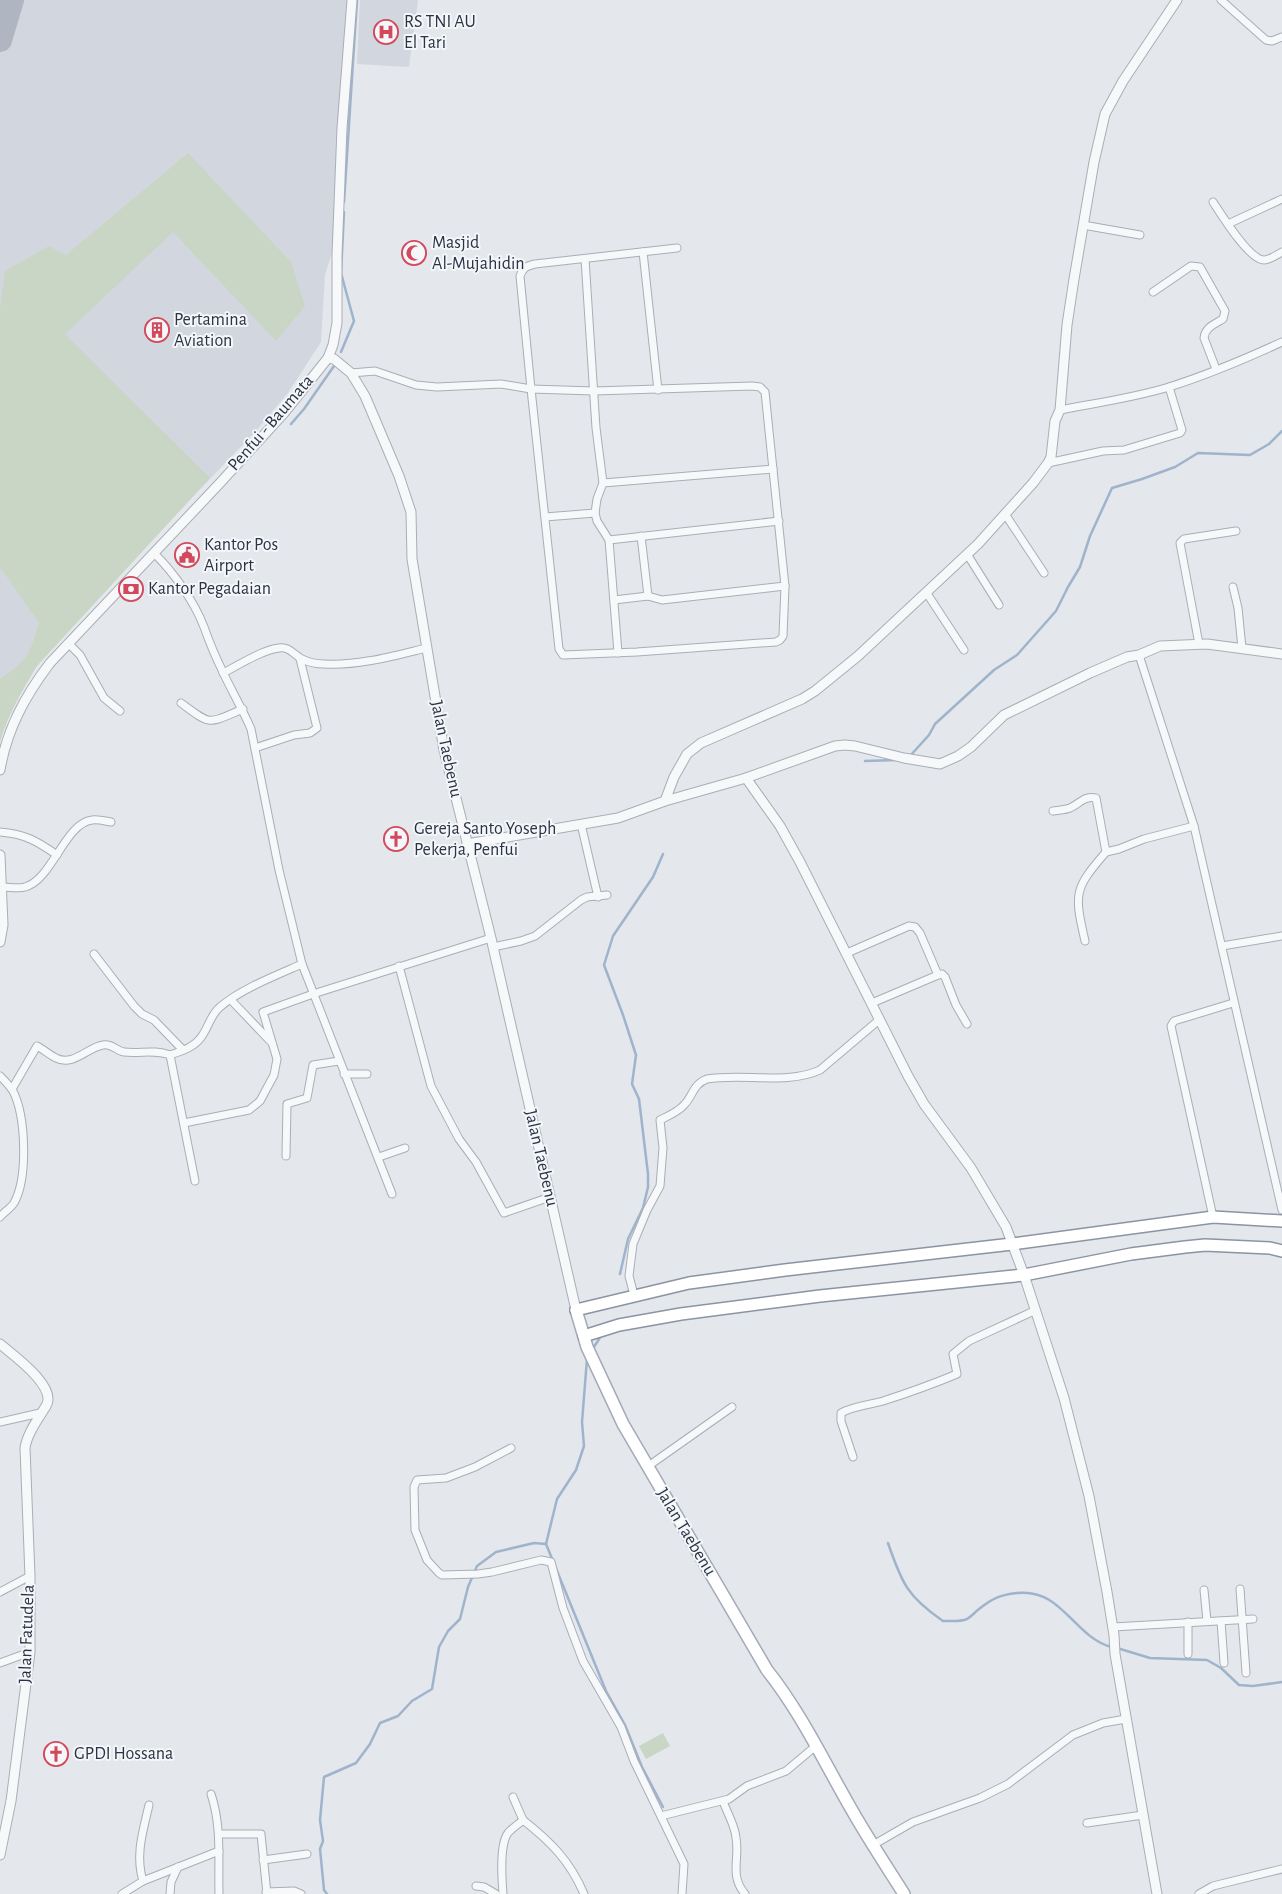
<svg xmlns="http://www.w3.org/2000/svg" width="1282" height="1894" font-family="'Alegreya Sans',sans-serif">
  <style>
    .built { fill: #d2d6de }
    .green { fill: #c9d6c5 }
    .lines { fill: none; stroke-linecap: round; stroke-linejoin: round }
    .stream { stroke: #9fb4cc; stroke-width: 2.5 }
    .taxiway { stroke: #b0b6c1; stroke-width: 24 }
    .minor-casing { stroke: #a9aeb7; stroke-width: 9 }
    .tertiary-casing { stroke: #a9aeb7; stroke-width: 11 }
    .primary-casing { stroke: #a3abb8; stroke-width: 14 }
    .trunk-casing { stroke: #8b94a3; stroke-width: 14 }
    .minor { stroke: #f7f8fa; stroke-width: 7 }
    .tertiary { stroke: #f7f8fa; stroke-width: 9 }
    .primary { stroke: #fff; stroke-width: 11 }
    .trunk { stroke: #fff; stroke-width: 11 }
    .labels { text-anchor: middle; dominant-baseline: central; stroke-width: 4; stroke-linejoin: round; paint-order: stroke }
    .poi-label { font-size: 18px; fill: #2b3445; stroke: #f4f6f9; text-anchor: start }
    .street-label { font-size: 18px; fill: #2b3445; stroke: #f4f6f9 }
  </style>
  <rect width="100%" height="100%" fill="#e4e7ec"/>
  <g class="built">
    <path d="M 0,0 L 347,0 L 338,125 L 334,246 L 325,275 L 321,342 L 288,393 L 255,432 L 137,555 L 37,664 L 14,703 L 0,740 Z"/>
    <path d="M 360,0 L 418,0 L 409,67 L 357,64 Z"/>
  </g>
  <g class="green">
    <path d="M 188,153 L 291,262 L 305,306 L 276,341 L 173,232 L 65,334 L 210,478 L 37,666 C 22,691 8,714 0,742 L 0,679 C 28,660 29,656 39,623 L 0,567 L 0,309 L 5,271 L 49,246 L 66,255 Z"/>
    <path d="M 663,1733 L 670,1746 L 646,1759 L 639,1746 Z"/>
  </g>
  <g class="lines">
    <g class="stream">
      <path d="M 344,202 L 357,0"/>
      <path d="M 341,352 L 354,321 L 341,273 L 344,212"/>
      <path d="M 291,424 L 304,409 L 334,366"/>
      <path d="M 910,756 L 929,735 L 935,724 L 994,670 L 1017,655 L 1056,611 L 1068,587 L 1080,567 L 1090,536 L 1112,488 L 1142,479 L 1175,467 L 1198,453 L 1250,455 L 1269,444 L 1282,431"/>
      <path d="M 865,761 L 896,760"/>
      <path d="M 620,1274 L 628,1239 L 643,1208 L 648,1187 L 648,1174 L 639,1099 L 632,1084 L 636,1055 L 623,1015 L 604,965 L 613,936 L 653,877 L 663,854"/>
      <path d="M 592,1350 L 601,1336"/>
      <path d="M 888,1543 C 902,1584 908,1597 943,1621 C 950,1621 960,1622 967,1619 C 971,1617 975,1612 979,1609 C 993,1598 1000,1595 1017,1593 C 1062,1588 1073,1636 1111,1647"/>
      <path d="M 546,1544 L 557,1499 L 576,1470 L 584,1446 L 582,1422 L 587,1359"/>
      <path d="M 555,1566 L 606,1691 L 625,1725 L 642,1767 L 663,1807"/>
      <path d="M 1117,1648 L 1150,1658 L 1207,1660 L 1221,1668 L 1239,1685 L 1253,1686 L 1282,1682"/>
      <path d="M 327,1894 L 324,1890 L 320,1849 L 323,1841 L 320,1820 L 324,1777 L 356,1763 L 370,1744 L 380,1723 L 398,1716 L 412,1701 L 432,1689 L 439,1647 L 448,1631 L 460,1619 L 468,1587 L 477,1566 L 496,1552 L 534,1543 L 546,1544 L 553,1561"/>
    </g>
    <path class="taxiway" d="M 0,40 L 12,0"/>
    <defs>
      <g id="minor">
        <path d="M 1221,0 L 1266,40 L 1272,41 L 1282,37"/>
        <path d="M 1213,202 C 1221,214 1249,260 1264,260 C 1269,260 1277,255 1282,252"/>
        <path d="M 1228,224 L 1282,199"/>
        <path d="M 1083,225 L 1140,235"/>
        <path d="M 643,252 L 658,390"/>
        <path d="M 585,259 L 596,428 L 603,483"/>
        <path d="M 1153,292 L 1191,266 L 1200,267 L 1225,311 L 1223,319 C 1215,324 1205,327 1204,338 L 1216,369"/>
        <path d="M 351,373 L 375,371 L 416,385 L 437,387 L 501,384 L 531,389 L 520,276 C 523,268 526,266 535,264 L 677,248"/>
        <path d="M 752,386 L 760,387 L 765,392 L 785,586 L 783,636 L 780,640 L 776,642 L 637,652 L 563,655 L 559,649 L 531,389 L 594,391 Z"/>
        <path d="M 1060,410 C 1096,403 1133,398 1169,387 C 1207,375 1245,359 1282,342"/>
        <path d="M 1048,463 L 1103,451 L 1124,450 L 1180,433 L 1182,430 L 1169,387"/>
        <path d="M 595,513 L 597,499 L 603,483 L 773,469"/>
        <path d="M 1005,514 L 1044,573"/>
        <path d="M 545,517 L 595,513 L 597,521 L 609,540 L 618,653"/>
        <path d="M 641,536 L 648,596"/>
        <path d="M 609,540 L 779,521"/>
        <path d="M 154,553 C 174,573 194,601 204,627 C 209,641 215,656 222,670 C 231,690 242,708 251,729 L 279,870 L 302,964 L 392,1194"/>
        <path d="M 967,554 L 999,605"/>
        <path d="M 1233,587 L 1238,608 L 1242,648"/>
        <path d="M 926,592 L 964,650"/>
        <path d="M 614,600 L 648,596 L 662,600 L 785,586"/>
        <path d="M 68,643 L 80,655 L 104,698 L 120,711"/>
        <path d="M 1199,644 L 1180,543 L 1184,539 L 1236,531"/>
        <path d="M 1139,655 L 1194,826 L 1282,1210"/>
        <path d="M 223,673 C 239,665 262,650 279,648 C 289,646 294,655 302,659 C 308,662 317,664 324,664 C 358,666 393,656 426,648"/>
        <path d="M 181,703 C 212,726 207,724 243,709"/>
        <path d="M 255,748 L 294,735 L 310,733 L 317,728 L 300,659"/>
        <path d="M 1053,811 C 1058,810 1065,810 1070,808 C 1079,804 1085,795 1096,798 L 1106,852 L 1119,849 L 1144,839 L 1194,826"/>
        <path d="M 581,824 L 598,897"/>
        <path d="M 0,832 C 25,834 37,841 57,855"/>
        <path d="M 2,887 C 9,887 19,889 25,887 C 52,880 65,823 92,820 C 98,819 105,821 111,822"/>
        <path d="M 1085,941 C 1074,893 1074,889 1106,852"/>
        <path d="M 1222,946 L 1282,936"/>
        <path d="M 493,947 L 521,941 L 535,936 L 581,900 L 587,897 L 607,895"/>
        <path d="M 847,953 L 909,926 L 915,927 L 920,933 L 938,975 L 872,1003"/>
        <path d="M 94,954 L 134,1006 L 142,1014 L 154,1020 L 183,1050"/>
        <path d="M 399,966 L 431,1086 L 459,1139 L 476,1162 L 504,1213 L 550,1197"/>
        <path d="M 938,975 L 942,974 L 945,977 L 956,1005 L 967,1024"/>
        <path d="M 231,1000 L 272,1043"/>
        <path d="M 170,1055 C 182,1051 195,1047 202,1036 C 209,1026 211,1014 220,1007 C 241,989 277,975 302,964"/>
        <path d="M 344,1074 L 367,1074"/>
        <path d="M 0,1076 C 5,1081 10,1086 13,1091 C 26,1117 28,1178 14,1203 C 11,1208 4,1212 0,1217"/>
        <path d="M 12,1089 L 37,1046 C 44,1050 50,1055 56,1058 C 73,1067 88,1047 103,1045 C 112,1043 116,1051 124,1052 C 141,1054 153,1049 170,1055 L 195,1181"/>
        <path d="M 184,1123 L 249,1110 L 260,1101 L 274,1075 L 277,1059 L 263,1012 L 313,994 L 491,938"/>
        <path d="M 286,1156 L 287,1104 L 307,1098 L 313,1065 L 339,1061"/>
        <path d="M 379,1157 L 405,1148"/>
        <path d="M 1213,1217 L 1171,1026 L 1174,1021 L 1233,1003"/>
        <path d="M 634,1295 L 629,1276 L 633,1244 L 647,1210 L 660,1186 L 663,1148 L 660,1120 C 668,1116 678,1112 684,1105 C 693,1096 693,1084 707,1079 C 743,1073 787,1085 820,1070 L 879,1020"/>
        <path d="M 0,1422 L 40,1413"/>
        <path d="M 511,1448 L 475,1467 L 446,1478 L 417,1480 L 414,1487 L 415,1530 L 427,1560 L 439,1573 L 442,1575 L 478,1574 L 492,1572 L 541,1560 L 551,1562 L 563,1608 L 583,1661 L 621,1727 L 634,1761 L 684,1864 L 682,1894"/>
        <path d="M 853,1457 L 841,1421 L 841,1413 C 853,1406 869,1405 883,1401 C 908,1393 933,1384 957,1374 L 953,1354 L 969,1341 L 1036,1310"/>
        <path d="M 647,1467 L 732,1407"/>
        <path d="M 1240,1589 L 1246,1673"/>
        <path d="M 1204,1590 L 1207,1621"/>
        <path d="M 0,1592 L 30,1576"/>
        <path d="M 1221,1621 L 1224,1663"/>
        <path d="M 1113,1627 L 1253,1619"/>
        <path d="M 1188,1654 L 1188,1622"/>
        <path d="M 0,1663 L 30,1652"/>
        <path d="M 211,1794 C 222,1827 218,1860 219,1894"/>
        <path d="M 723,1801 C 727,1813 735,1825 736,1838 C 740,1859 729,1875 745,1894"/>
        <path d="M 661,1816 L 729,1799 L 747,1786 L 786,1771 L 817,1745"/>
        <path d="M 523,1820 C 551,1842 570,1861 584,1894"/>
        <path d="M 1087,1823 L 1143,1815"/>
        <path d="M 219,1834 L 261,1834 L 267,1894"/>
        <path d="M 873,1845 L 913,1822 L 980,1798 L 1008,1784 L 1073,1735 L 1103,1723 L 1126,1719"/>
        <path d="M 263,1860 L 307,1854"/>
        <path d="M 143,1881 C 135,1855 143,1831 149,1805"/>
        <path d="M 476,1886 L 484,1887 L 496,1894"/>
        <path d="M 266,1892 L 294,1891 L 301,1894"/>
        <path d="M 122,1894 L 143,1881 L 219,1851"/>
        <path d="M 170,1894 L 171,1882 L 178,1867"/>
        <path d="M 503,1894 C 502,1880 499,1845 508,1833 C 512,1828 519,1824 523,1820 L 513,1797"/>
        <path d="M 1199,1894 L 1213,1886 L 1282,1869"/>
      </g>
      <g id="tertiary">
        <path d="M 328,358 L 334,359 L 351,373 L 365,396 L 399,476 L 411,512 L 412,559 L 444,750 L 491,938 L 576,1310"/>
        <path d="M 0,770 C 7,729 25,696 50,663 L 220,483 L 284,413 L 328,358 L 333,345 L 337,323 L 337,255 L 342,128 L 352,0"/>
        <path d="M 746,778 L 780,826 L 800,862 L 908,1076 L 924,1104 L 971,1168 L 1006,1227 L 1024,1275 L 1064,1398 L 1089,1496 L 1107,1592 L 1114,1635 L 1115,1654 L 1157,1894"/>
        <path d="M 665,801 L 674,777 L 687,754 L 701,743 L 802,699 L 815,691 L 858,656 L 978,544 L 1033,483 L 1048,463 L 1051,457 L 1055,421 L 1060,410 L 1067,325 L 1074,279 L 1094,162 L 1105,114 L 1123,81 L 1177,0"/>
        <path d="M 467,844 L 618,818 L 665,801 L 746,778 L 835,746 L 845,745 L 855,746 L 904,758 L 940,764 L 958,756 L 971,747 L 1004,715 L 1090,673 L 1127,657 L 1139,655 L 1160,646 L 1207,644 L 1282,654"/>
        <path d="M 0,855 L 3,925 L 0,942"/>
        <path d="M 0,1344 C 13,1355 58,1387 46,1406 C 38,1419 27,1434 25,1448 L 30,1576 L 30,1652 L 11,1801 L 0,1855"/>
      </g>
      <path id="primary" d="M 576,1310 L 587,1347 L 623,1424 L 767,1670 C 802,1714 825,1764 853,1812 C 869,1840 887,1867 904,1894"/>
      <g id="trunk">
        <path d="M 576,1310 L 689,1283 L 785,1270 L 1012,1244 L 1213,1217 L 1282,1221"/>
        <path d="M 584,1336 L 619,1325 L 681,1314 L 820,1296 L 1024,1275 L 1131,1254 L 1185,1247 L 1205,1245 L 1270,1248 L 1282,1251"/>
      </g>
    </defs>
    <use href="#minor" class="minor-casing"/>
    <use href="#tertiary" class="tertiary-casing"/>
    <use href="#primary" class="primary-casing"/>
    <use href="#trunk" class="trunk-casing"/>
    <use href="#minor" class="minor"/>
    <use href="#tertiary" class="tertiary"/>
    <use href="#primary" class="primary"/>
    <use href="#trunk" class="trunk"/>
  </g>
  <defs>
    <symbol id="hospital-ring" viewBox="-11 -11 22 22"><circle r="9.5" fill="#f4f6f9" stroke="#d1495b" stroke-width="1.5"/><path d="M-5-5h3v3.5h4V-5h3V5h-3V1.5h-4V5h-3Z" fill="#d1495b"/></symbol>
    <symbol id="mosque-ring" viewBox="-11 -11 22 22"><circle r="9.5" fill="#f4f6f9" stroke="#d1495b" stroke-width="1.5"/><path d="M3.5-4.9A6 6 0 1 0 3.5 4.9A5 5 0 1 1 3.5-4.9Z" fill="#d1495b"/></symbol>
    <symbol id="building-ring" viewBox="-11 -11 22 22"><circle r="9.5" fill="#f4f6f9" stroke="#d1495b" stroke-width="1.5"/><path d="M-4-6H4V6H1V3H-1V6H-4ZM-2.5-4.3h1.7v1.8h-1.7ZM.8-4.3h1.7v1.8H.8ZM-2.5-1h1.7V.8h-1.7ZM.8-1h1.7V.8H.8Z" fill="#d1495b"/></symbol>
    <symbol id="civic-ring" viewBox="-11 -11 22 22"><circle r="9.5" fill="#f4f6f9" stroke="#d1495b" stroke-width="1.5"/><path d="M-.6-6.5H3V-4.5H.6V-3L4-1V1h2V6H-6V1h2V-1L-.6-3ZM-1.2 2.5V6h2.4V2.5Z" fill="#d1495b"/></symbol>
    <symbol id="bank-ring" viewBox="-11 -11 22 22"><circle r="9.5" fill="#f4f6f9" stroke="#d1495b" stroke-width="1.5"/><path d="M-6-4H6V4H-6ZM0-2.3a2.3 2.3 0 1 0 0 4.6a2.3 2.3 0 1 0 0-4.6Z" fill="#d1495b"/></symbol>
    <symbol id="church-ring" viewBox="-11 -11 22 22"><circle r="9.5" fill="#f4f6f9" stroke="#d1495b" stroke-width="1.5"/><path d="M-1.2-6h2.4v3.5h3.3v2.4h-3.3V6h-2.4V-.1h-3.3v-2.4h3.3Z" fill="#d1495b"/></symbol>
  </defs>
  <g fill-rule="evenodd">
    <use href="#hospital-ring" x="372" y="18" width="28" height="28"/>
    <use href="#mosque-ring" x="400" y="239" width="28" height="28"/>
    <use href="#building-ring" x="143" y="316" width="28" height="28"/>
    <use href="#civic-ring" x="173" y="541" width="28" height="28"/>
    <use href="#bank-ring" x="117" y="575" width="28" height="28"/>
    <use href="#church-ring" x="382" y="825" width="28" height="28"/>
    <use href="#church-ring" x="42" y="1740" width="28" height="28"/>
  </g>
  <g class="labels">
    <g class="poi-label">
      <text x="404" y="22">RS TNI AU<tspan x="404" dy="21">El Tari</tspan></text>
      <text x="432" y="243">Masjid<tspan x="432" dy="21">Al-Mujahidin</tspan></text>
      <text x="174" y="320">Pertamina<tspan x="174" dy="21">Aviation</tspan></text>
      <text x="204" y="545">Kantor Pos<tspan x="204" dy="21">Airport</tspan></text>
      <text x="148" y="589">Kantor Pegadaian</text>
      <text x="414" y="829">Gereja Santo Yoseph<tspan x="414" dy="21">Pekerja, Penfui</tspan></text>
      <text x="74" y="1754">GPDI Hossana</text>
    </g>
    <g class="street-label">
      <text transform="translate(271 423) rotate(-49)">Penfui - Baumata</text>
      <text transform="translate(446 749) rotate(78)">Jalan Taebenu</text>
      <text transform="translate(541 1158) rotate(77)">Jalan Taebenu</text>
      <text transform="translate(686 1532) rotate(59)">Jalan Taebenu</text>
      <text transform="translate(27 1634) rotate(-88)">Jalan Fatudela</text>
    </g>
  </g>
</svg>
